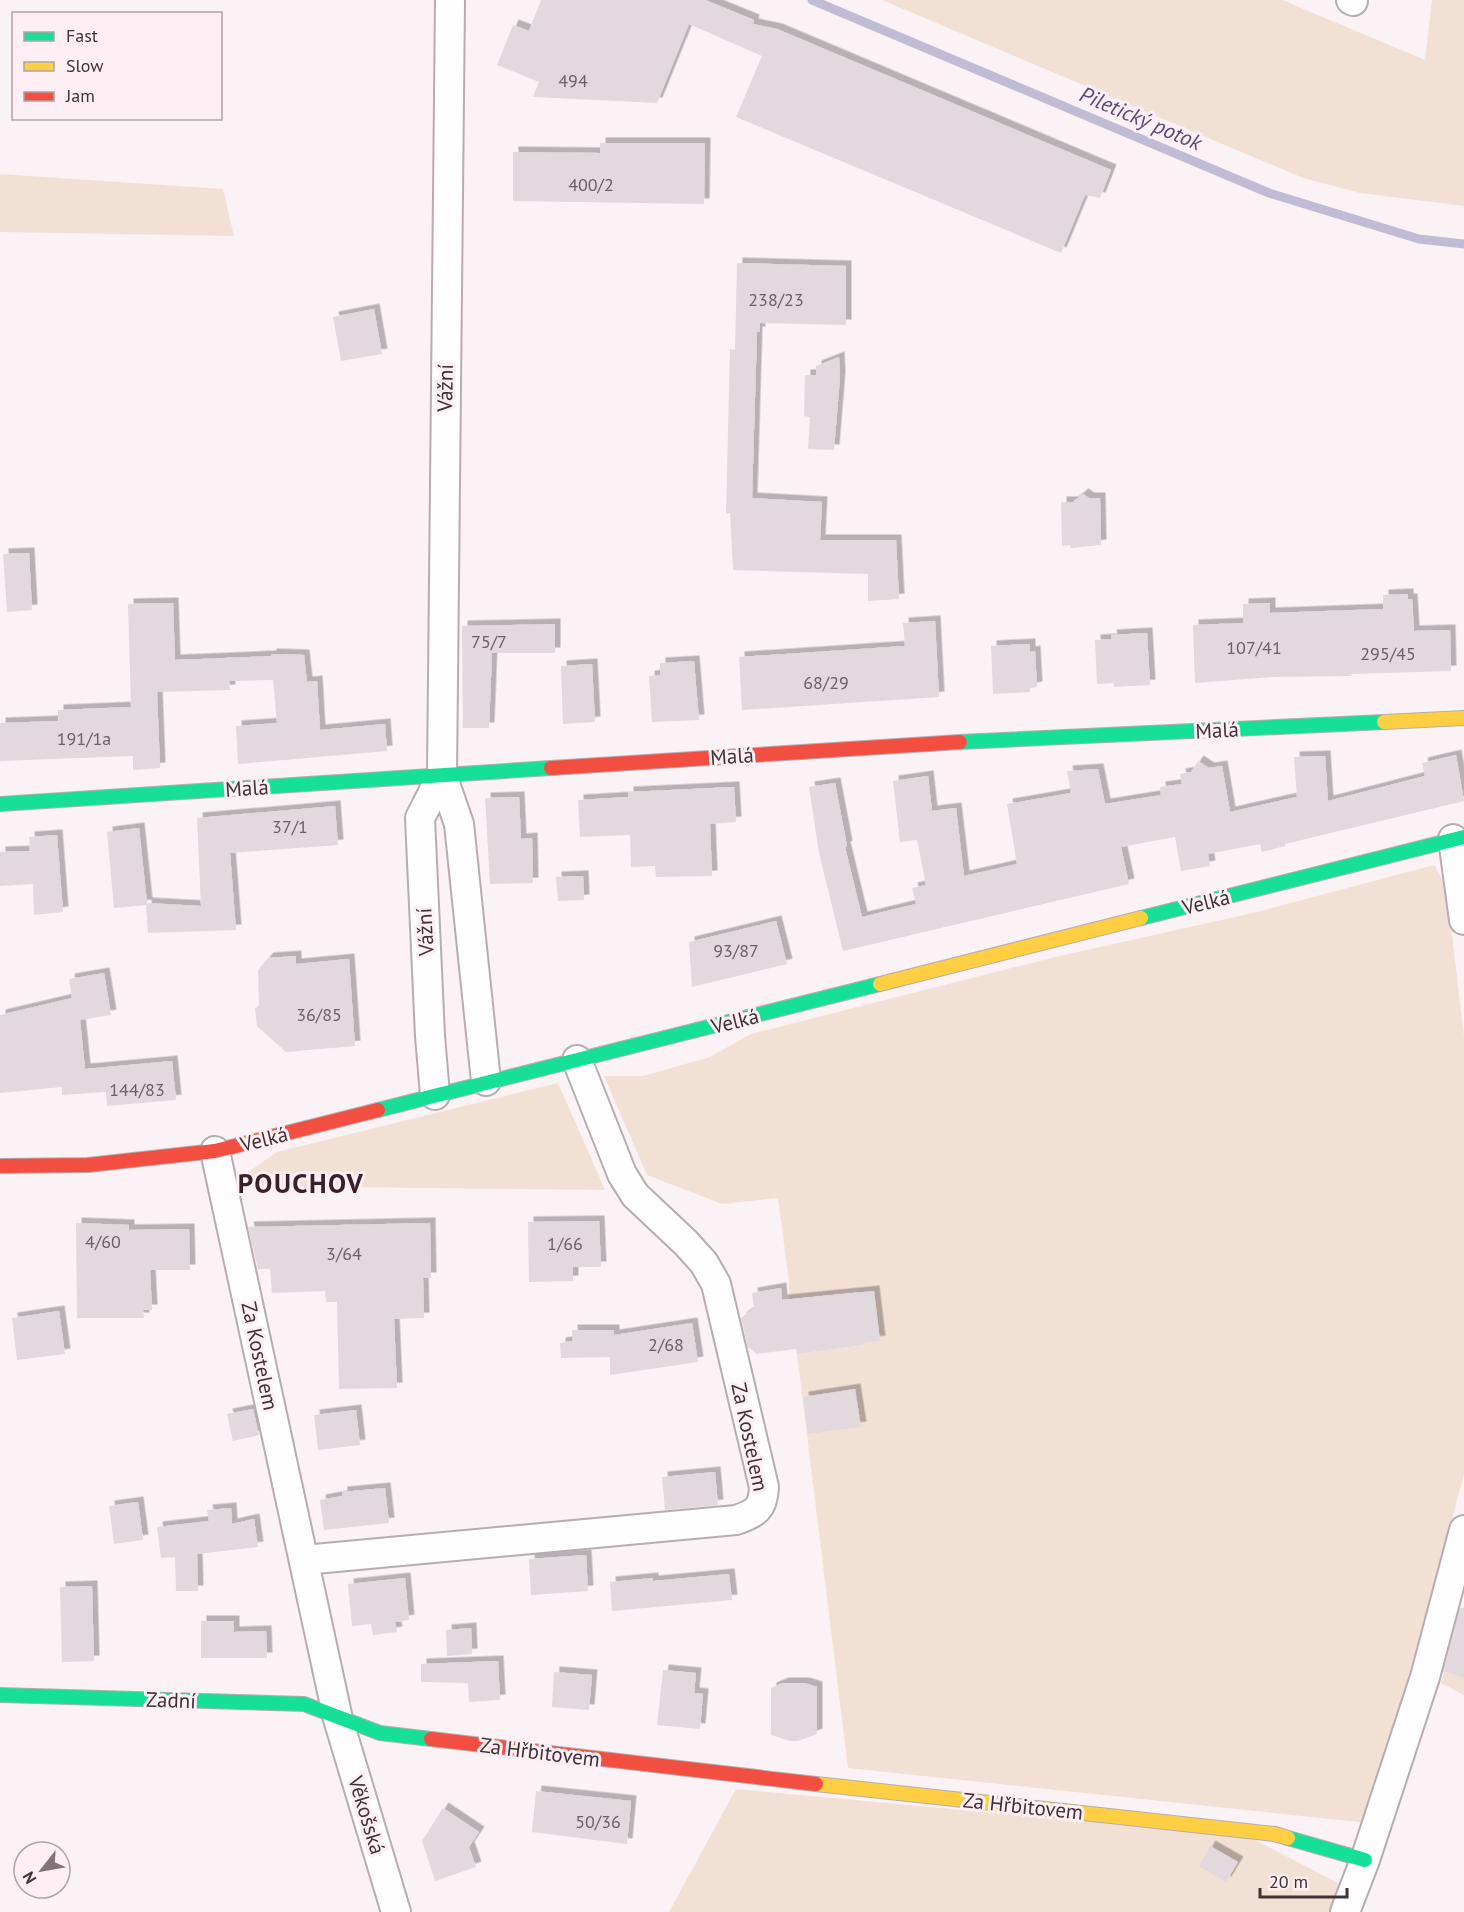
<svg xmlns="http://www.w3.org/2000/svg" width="1464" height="1912" font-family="'PT Sans',sans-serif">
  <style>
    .green { fill: #f3e0d5 }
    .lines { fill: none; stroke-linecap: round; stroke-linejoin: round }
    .stream { stroke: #c1bcd5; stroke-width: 9 }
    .building { fill: #e2d9df; filter: url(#shadow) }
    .street-casing { stroke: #b7adb0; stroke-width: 32 }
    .fast-casing { stroke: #b7adb0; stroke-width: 16 }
    .slow-casing { stroke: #b7adb0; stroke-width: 16 }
    .jam-casing { stroke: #b7adb0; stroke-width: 16 }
    .street { stroke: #fefdfe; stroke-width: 28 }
    .fast { stroke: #16e098; stroke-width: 14 }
    .slow { stroke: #ffcf43; stroke-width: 14 }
    .jam { stroke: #f24e42; stroke-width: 14 }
    .labels { text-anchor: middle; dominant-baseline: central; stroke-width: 6; stroke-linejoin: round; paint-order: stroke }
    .number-label { font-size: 18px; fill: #6c6065 }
    .street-label { font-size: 21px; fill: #403237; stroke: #feeff4 }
    .water-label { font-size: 22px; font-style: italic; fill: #554d7e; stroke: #feeff4 }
    .district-label { font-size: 27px; font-weight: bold; letter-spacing: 1.5px; fill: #3a202a; stroke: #feeff4 }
  </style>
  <defs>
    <filter id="shadow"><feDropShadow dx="5.5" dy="-5.5" stdDeviation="0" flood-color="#0004"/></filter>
  </defs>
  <rect width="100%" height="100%" fill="#faf2f5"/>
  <g class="green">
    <path d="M 882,0 L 1282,0 L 1425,60 L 1432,0 L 1464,0 L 1464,206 L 1360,193 L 1303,178 Z"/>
    <path d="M 0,174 L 223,189 L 234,236 L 0,232 Z"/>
    <path d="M 1434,865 L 1446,885 L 1464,1036 L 1464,1475 L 1368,1823 L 848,1768 L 797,1354 L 864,1345 L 858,1293 L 857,1291 L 789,1299 L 789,1282 L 778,1198 L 722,1204 L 647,1175 L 604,1076 L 643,1076 L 710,1057 L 751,1034 L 1055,957 L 1257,912 Z"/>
    <path d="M 558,1083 L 605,1190 L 248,1186 L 251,1170 L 277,1152 Z"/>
    <path d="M 1459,1608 L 1464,1609 L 1464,1695 L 1441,1683 L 1444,1672 L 1439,1670 Z"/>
    <path d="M 736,1789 L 1247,1836 L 1340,1884 L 1330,1912 L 669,1912 Z"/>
  </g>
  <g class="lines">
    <path class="stream" d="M 812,0 L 1269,193 L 1419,239 L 1464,244"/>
  </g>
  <g class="building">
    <path d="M 541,0 L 705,0 L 754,20 L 753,24 L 777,29 L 1111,170 L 1100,198 L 1085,195 L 1061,253 L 736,117 L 762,56 L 689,24 L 657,103 L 533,97 L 539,82 L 497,65 L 513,25 L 529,31 Z"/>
    <path d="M 600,143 L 705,143 L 704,204 L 513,201 L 513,152 L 600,153 Z"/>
    <path d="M 737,263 L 846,266 L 846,325 L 760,323 L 760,332 L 757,332 L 752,498 L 822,502 L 820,540 L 896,540 L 899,599 L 868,601 L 868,574 L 733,570 L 730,513 L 726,514 L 730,349 L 735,350 Z"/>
    <path d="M 374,309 L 382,354 L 341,361 L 333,317 Z"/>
    <path d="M 839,357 L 840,377 L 834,450 L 808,449 L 810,417 L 804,416 L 805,375 L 816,375 L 816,366 Z"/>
    <path d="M 1083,494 L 1089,498 L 1100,498 L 1101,545 L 1071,548 L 1070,545 L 1062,546 L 1061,502 L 1073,502 Z"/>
    <path d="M 29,553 L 32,610 L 7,612 L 3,554 Z"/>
    <path d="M 1408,594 L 1408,599 L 1412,599 L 1414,631 L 1450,630 L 1451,671 L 1351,674 L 1352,676 L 1273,677 L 1195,683 L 1193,625 L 1243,623 L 1243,604 L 1270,603 L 1270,613 L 1383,609 L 1383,595 Z"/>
    <path d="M 173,603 L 175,660 L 271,656 L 271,654 L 304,655 L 307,682 L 317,681 L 320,730 L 385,724 L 387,751 L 238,764 L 236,726 L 277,723 L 273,680 L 229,681 L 230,690 L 157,692 L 160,768 L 133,770 L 133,756 L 0,761 L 0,723 L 58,721 L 58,710 L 131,707 L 128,604 Z"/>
    <path d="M 935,621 L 939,697 L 742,710 L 739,657 L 905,646 L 903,623 Z"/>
    <path d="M 555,624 L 555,653 L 492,653 L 489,728 L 463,728 L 462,626 Z"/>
    <path d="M 1147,633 L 1150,685 L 1114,687 L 1114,683 L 1097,684 L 1095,640 L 1112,639 L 1111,635 Z"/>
    <path d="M 1030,644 L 1030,652 L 1035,651 L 1037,687 L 1030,688 L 1030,692 L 993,694 L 991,646 Z"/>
    <path d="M 694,661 L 699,720 L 652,722 L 649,676 L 660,675 L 660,663 Z"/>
    <path d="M 592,664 L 595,722 L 563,724 L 561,666 Z"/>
    <path d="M 1456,755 L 1464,801 L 1285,844 L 1285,846 L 1262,852 L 1260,844 L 1208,854 L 1210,866 L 1181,871 L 1175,837 L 1121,847 L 1129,884 L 843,951 L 819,853 L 809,787 L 835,783 L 847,846 L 845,847 L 862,917 L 916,904 L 912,888 L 926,885 L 917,840 L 900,842 L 893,781 L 928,776 L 932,811 L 956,808 L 964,876 L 1017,864 L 1007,804 L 1071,793 L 1067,771 L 1098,769 L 1105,804 L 1161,795 L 1160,787 L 1182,784 L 1180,774 L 1191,772 L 1198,761 L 1209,768 L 1222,766 L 1230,812 L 1297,797 L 1294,757 L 1325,756 L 1328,801 L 1425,776 L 1422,763 Z"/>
    <path d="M 734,787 L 736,822 L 710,824 L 712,876 L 656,877 L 655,866 L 631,867 L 630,835 L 580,837 L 578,800 L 628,797 L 628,792 Z"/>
    <path d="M 519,797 L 521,839 L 532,838 L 533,883 L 490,884 L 485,798 Z"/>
    <path d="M 335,806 L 338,845 L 230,853 L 236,930 L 148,933 L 146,905 L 114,908 L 107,832 L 139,828 L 147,903 L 201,906 L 197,818 Z"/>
    <path d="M 57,835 L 63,912 L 34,915 L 33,884 L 0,886 L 0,852 L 30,851 L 29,837 Z"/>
    <path d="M 583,876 L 584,900 L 558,901 L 556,877 Z"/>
    <path d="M 776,921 L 787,964 L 692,987 L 689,942 Z"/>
    <path d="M 296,956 L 296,964 L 349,959 L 355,1046 L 286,1052 L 257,1026 L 255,1009 L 259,1005 L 258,970 L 268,958 Z"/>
    <path d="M 104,973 L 111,1015 L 80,1020 L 85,1069 L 172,1061 L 176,1100 L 107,1106 L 106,1092 L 62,1095 L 62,1087 L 0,1093 L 0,1015 L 72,998 L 69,979 Z"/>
    <path d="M 599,1221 L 601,1267 L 573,1267 L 573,1281 L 529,1282 L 528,1222 Z"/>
    <path d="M 76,1223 L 129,1225 L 129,1230 L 189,1229 L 190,1270 L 150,1270 L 152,1310 L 143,1310 L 144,1318 L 77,1318 Z"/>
    <path d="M 430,1223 L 431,1278 L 423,1278 L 424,1318 L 394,1319 L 397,1388 L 339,1389 L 337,1302 L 326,1302 L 325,1291 L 272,1293 L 270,1269 L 258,1269 L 248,1227 Z"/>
    <path d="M 781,1288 L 782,1300 L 874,1291 L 880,1341 L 864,1343 L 864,1345 L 797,1354 L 796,1349 L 756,1354 L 753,1350 L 748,1348 L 741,1318 L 754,1308 L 752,1293 Z"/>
    <path d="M 59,1311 L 65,1354 L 17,1360 L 12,1318 Z"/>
    <path d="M 692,1323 L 698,1362 L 610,1375 L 610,1357 L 561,1358 L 560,1343 L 573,1341 L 572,1330 L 614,1330 L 614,1335 Z"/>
    <path d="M 855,1389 L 861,1427 L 808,1434 L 803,1397 Z"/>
    <path d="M 253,1409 L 259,1435 L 233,1441 L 227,1414 Z"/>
    <path d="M 356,1410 L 360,1445 L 318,1450 L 314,1415 Z"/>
    <path d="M 715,1472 L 718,1505 L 665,1510 L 662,1477 Z"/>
    <path d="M 385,1488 L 389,1523 L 324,1530 L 320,1500 L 342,1496 L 342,1492 Z"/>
    <path d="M 138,1502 L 143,1540 L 114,1544 L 109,1506 Z"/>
    <path d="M 231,1508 L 232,1524 L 254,1519 L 258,1547 L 197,1554 L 198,1591 L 176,1591 L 175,1557 L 161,1558 L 157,1527 L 209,1521 L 207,1510 Z"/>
    <path d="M 586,1555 L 588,1591 L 531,1595 L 529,1559 Z"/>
    <path d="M 729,1574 L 732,1600 L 612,1611 L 610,1582 L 653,1578 L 653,1581 Z"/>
    <path d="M 405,1578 L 409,1620 L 395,1622 L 397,1632 L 373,1635 L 371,1624 L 352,1626 L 348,1584 Z"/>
    <path d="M 92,1586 L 94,1661 L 62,1662 L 60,1587 Z"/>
    <path d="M 1460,1608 L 1464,1608 L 1464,1678 L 1444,1671 Z"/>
    <path d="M 201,1621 L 234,1621 L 234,1632 L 266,1631 L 267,1658 L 201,1658 Z"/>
    <path d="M 471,1628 L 472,1654 L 447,1656 L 446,1630 Z"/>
    <path d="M 498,1661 L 500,1700 L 469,1702 L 468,1683 L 421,1682 L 421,1664 Z"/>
    <path d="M 663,1670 L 696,1673 L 694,1693 L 703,1694 L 700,1729 L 657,1725 Z"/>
    <path d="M 554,1672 L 592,1675 L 589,1710 L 552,1707 Z"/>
    <path d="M 783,1683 L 804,1683 L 817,1687 L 817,1734 L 798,1741 L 790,1741 L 771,1735 L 771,1688 Z"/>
    <path d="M 536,1791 L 631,1801 L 627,1844 L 532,1832 Z"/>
    <path d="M 443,1808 L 479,1832 L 469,1847 L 476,1867 L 435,1881 L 422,1841 Z"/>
    <path d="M 1210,1846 L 1238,1862 L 1226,1882 L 1199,1866 Z"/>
  </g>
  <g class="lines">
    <defs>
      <g id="street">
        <path d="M 450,0 L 442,775 L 459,824 L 486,1081"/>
        <path d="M 1351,0 L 1353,1"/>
        <path d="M 1453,839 L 1464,920"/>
        <path d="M 435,1095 L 430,1036 L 420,818 L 442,775"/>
        <path d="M 215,1151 L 338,1719 L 396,1912"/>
        <path d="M 304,1560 L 736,1520 C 756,1513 763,1509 764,1487 L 716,1284 L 704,1263 L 686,1243 L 635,1195 L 622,1174 L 577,1060"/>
        <path d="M 1345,1912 L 1365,1860 L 1425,1677 L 1464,1530"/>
      </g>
      <g id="fast">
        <path d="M 960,742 L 1384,722"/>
        <path d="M 0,804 L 551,768"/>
        <path d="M 1141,918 L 1464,837"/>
        <path d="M 378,1110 L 880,984"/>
        <path d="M 0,1695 L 304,1704 L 380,1733 L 431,1739"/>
        <path d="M 1288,1838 L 1365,1860"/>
      </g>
      <g id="slow">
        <path d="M 1384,722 L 1464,718"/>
        <path d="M 880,984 L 1141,918"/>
        <path d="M 816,1784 L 1275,1834 L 1288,1838"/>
      </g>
      <g id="jam">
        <path d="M 551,768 L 960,742"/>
        <path d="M 0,1166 L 88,1165 L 215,1151 L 378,1110"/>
        <path d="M 431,1739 L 816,1784"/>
      </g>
    </defs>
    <use href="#street" class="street-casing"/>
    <use href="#fast" class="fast-casing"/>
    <use href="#slow" class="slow-casing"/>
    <use href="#jam" class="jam-casing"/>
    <use href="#street" class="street"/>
    <use href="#fast" class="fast"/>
    <use href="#slow" class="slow"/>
    <use href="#jam" class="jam"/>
  </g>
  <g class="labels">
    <g class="number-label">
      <text x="573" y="80">494</text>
      <text x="591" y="184">400/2</text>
      <text x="776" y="299">238/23</text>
      <text x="489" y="641">75/7</text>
      <text x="1254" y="647">107/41</text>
      <text x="1388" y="653">295/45</text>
      <text x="826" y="682">68/29</text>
      <text x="84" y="738">191/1a</text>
      <text x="290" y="826">37/1</text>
      <text x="736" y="950">93/87</text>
      <text x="319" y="1014">36/85</text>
      <text x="137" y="1089">144/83</text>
      <text x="103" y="1241">4/60</text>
      <text x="565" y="1243">1/66</text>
      <text x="344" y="1253">3/64</text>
      <text x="666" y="1344">2/68</text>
      <text x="598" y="1821">50/36</text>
    </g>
    <g class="street-label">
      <text transform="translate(445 388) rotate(-89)">Vážní</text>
      <text transform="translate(1217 730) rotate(-3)">Malá</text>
      <text transform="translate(732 756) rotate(-4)">Malá</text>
      <text transform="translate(247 788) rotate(-4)">Malá</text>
      <text transform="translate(1206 902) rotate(-14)">Velká</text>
      <text transform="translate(425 932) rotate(-93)">Vážní</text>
      <text transform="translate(735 1021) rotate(-14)">Velká</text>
      <text transform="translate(264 1139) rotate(-14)">Velká</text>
      <text transform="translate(260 1356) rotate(78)">Za Kostelem</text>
      <text transform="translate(750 1437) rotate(78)">Za Kostelem</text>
      <text transform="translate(171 1700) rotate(2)">Zadní</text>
      <text transform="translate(540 1752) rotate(7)">Za Hřbitovem</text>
      <text transform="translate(1023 1806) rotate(6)">Za Hřbitovem</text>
      <text transform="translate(367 1815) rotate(73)">Věkošská</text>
    </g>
    <g class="water-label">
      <text transform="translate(1141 118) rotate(23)">Piletický potok</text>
    </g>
    <g class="district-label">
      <text x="301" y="1183">POUCHOV</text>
    </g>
  </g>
  <rect x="12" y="12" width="210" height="108" fill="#feeff4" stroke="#b2a3a8" stroke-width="1.5"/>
  <rect x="24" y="32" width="30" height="9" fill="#16e098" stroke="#b2a3a8" stroke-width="1.5"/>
  <text x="66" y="42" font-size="18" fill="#403237">Fast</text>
  <rect x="24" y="62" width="30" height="9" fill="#ffcf43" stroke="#b2a3a8" stroke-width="1.5"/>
  <text x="66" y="72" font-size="18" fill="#403237">Slow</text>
  <rect x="24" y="92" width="30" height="9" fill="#f24e42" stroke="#b2a3a8" stroke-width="1.5"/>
  <text x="66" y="102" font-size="18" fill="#403237">Jam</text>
  <g transform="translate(42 1870) rotate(239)"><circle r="28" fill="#feeff4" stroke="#b2a3a8" stroke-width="1.5"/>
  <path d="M0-4.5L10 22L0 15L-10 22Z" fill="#81757a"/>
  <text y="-9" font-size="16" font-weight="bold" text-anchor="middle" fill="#403237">N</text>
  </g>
  <path d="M1260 1888v9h87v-9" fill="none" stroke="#403237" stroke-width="3"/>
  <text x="1269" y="1888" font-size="18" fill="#403237" stroke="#feeff4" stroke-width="4.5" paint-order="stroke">20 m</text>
</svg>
